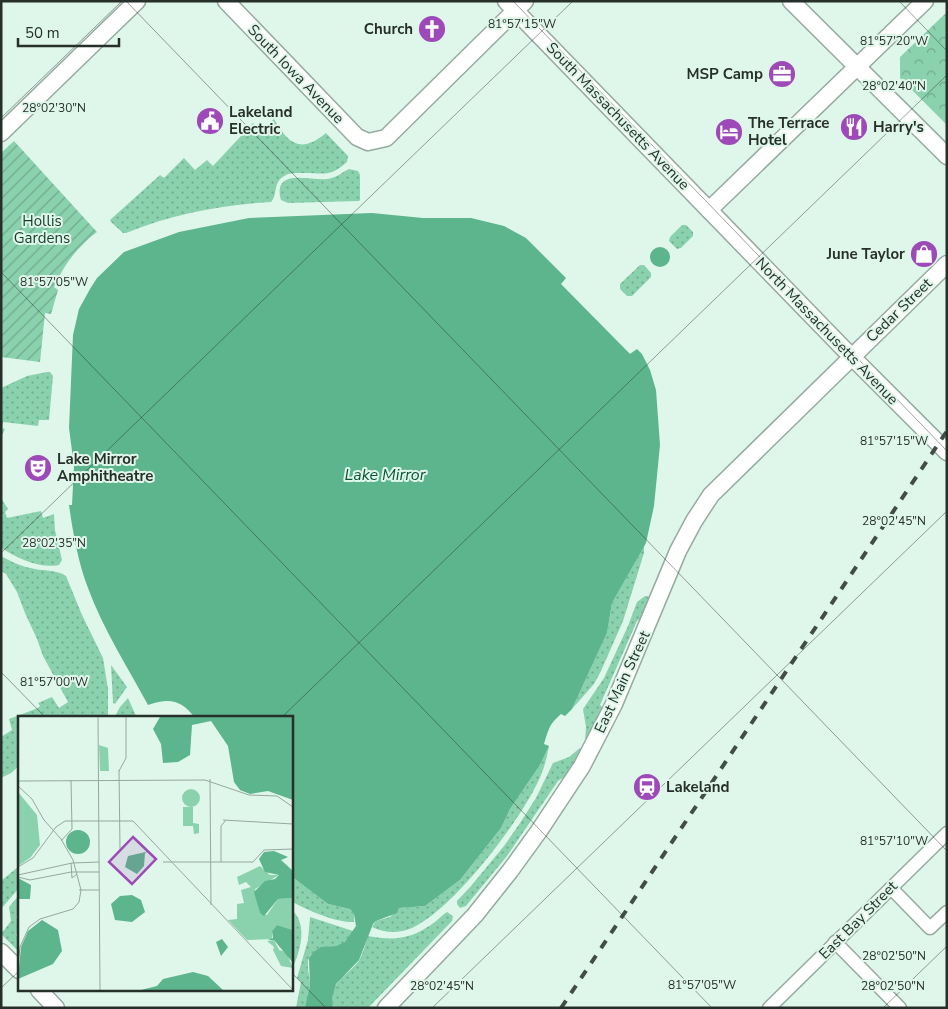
<svg xmlns="http://www.w3.org/2000/svg" width="948" height="1009" font-family="'Nunito Sans',sans-serif">
  <style>
    .grass { fill: url(#grass-dots) }
    .forest { fill: url(#forest-crowns) }
    .garden { fill: url(#garden-furrows) }
    .water { fill: #5cb58c }
    .lines { fill: none; stroke-linecap: round; stroke-linejoin: round }
    .minor-casing { stroke: #95ab9f; stroke-width: 15 }
    .tertiary-casing { stroke: #95ab9f; stroke-width: 19 }
    .minor { stroke: #fff; stroke-width: 12 }
    .tertiary { stroke: #fff; stroke-width: 16 }
    .rail { stroke: #434d48; stroke-width: 4; stroke-dasharray: 9 9; stroke-linecap: butt }
    .ticks { fill: none; stroke: #272f2b; stroke-width: 1; stroke-opacity: 0.45 }
    .labels { text-anchor: middle; dominant-baseline: central; stroke-width: 4; stroke-linejoin: round; paint-order: stroke }
    .poi-label { font-size: 15px; font-weight: bold; fill: #272f2b; stroke: #dff7ea; text-anchor: start }
    .street-label { font-size: 15px; fill: #272f2b; stroke: #dff7ea }
    .park-label { font-size: 15px; fill: #153c2b; stroke: #dff7ea }
    .water-label { font-size: 16px; font-style: italic; fill: #095338; stroke: #dff7ea }
    .inset-road { fill: none; stroke: #95a79e; stroke-width: 1 }
    .view { fill: #9e49b8; fill-opacity: 0.15; stroke: #9e49b8; stroke-width: 2.5 }
    .inset-edge { fill: none; stroke: #272f2b; stroke-width: 2.5 }
    .ticks-label { font-size: 12px; text-anchor: middle; fill: #272f2b; stroke: #dff7ea; stroke-width: 4; stroke-linejoin: round; paint-order: stroke }
  </style>
  <defs>
    <pattern id="grass-dots" width="8" height="8" patternUnits="userSpaceOnUse" patternTransform="scale(1.25)"><rect width="8" height="8" fill="#8ad1ae"/><path d="M2 2h.1M6 6h.1" fill="none" stroke="#71aa8e" stroke-width="1.8" stroke-linecap="round"/></pattern>
    <pattern id="forest-crowns" width="20" height="18" patternUnits="userSpaceOnUse" patternTransform="scale(1.25)"><rect width="20" height="18" fill="#8ad1ae"/><path d="M2 6a3 3 0 1 1 6 0M12 15a3 3 0 1 1 6 0" fill="none" stroke="#71aa8e"/></pattern>
    <pattern id="garden-furrows" width="10" height="10" patternUnits="userSpaceOnUse" patternTransform="scale(1.25)"><rect width="10" height="10" fill="#8ad1ae"/><path d="M-1 1l2-2M0 10L10 0M9 11l2-2" fill="none" stroke="#71aa8e"/></pattern>
  </defs>
  <rect width="100%" height="100%" fill="#dff7ea"/>
  <g class="grass">
    <path d="M 274,119 C 288,144 301,154 326,133 L 346,154 L 348,156 L 347,162 C 328,179 322,172 300,173 C 296,173 291,173 288,174 C 271,181 279,194 271,202 C 221,205 173,214 126,233 L 123,233 L 111,222 L 110,220 L 160,175 L 164,178 L 184,158 L 195,170 L 207,160 L 213,166 L 253,123 L 261,131 Z"/>
    <path d="M 349,169 L 358,171 L 360,175 L 360,200 L 359,201 L 288,203 L 281,200 C 272,167 311,181 327,179 C 336,178 341,173 349,169 Z"/>
    <path d="M 682,225 L 686,225 L 693,232 L 693,236 L 681,248 L 677,249 L 669,241 L 670,237 Z"/>
    <path d="M 640,265 L 644,265 L 651,273 L 651,277 L 632,296 L 627,296 L 620,289 L 620,284 Z"/>
    <path d="M 47,372 L 50,372 L 53,376 L 49,420 L 39,420 L 38,426 L 3,422 L 2,428 L 5,429 L 1,437 L 1,388 L 27,376 Z"/>
    <path d="M 1,498 L 8,509 L 5,512 L 7,518 L 41,511 L 43,518 L 54,514 L 55,530 L 62,560 L 59,565 C 39,569 18,558 1,548 Z"/>
    <path d="M 644,546 L 644,553 L 623,621 L 601,671 L 594,684 L 572,709 L 607,633 L 612,603 Z"/>
    <path d="M 1,556 C 12,562 22,567 35,569 C 45,571 58,570 66,576 L 82,615 L 103,658 L 108,689 L 108,718 L 19,718 L 19,766 L 11,773 L 1,778 L 1,737 L 12,730 L 9,719 L 38,708 L 40,706 L 38,703 L 52,697 L 59,708 L 68,702 L 43,656 L 37,639 L 25,613 L 17,592 L 6,574 L 1,571 Z"/>
    <path d="M 645,596 L 652,597 L 645,615 L 637,621 L 600,705 L 603,708 L 587,741 L 585,741 L 586,727 L 583,709 L 604,678 L 628,626 L 637,602 Z"/>
    <path d="M 111,665 L 127,687 L 115,704 L 113,703 Z"/>
    <path d="M 128,698 L 137,718 L 114,718 L 120,707 Z"/>
    <path d="M 549,746 C 547,756 545,766 541,775 C 524,817 453,910 412,928 C 398,934 385,933 372,927 L 376,921 L 390,917 L 399,908 L 425,906 L 460,880 L 501,828 L 510,809 L 540,765 Z"/>
    <path d="M 580,748 L 581,749 L 566,776 L 558,781 L 507,856 L 466,906 L 460,908 L 457,904 L 457,901 L 471,886 L 504,846 L 520,823 L 536,798 L 553,763 L 569,757 Z"/>
    <path d="M 19,866 L 19,888 L 1,909 L 1,881 Z"/>
    <path d="M 291,876 L 328,904 L 350,909 L 354,914 L 354,922 C 336,923 307,910 291,901 Z"/>
    <path d="M 19,895 L 19,915 L 16,917 L 19,920 L 19,933 L 16,935 L 19,938 L 19,952 L 1,934 L 11,921 L 9,907 Z"/>
    <path d="M 291,909 C 309,924 300,953 291,971 Z"/>
    <path d="M 447,912 L 453,916 L 452,921 L 368,1008 L 333,1008 C 328,982 344,979 358,962 C 363,955 365,944 368,936 C 395,941 412,939 435,922 C 439,919 442,915 447,912 Z"/>
    <path d="M 310,917 L 353,931 C 351,935 348,940 344,943 C 332,950 316,943 309,958 C 306,966 310,976 310,985 C 310,992 308,1001 305,1008 L 296,1008 L 301,982 L 297,978 L 308,940 Z"/>
  </g>
  <path class="forest" d="M 947,12 L 947,125 L 900,78 L 900,57 Z"/>
  <path class="garden" d="M 14,141 L 97,232 C 78,246 63,266 54,287 L 58,290 L 51,314 L 45,313 L 40,362 L 1,357 L 1,153 Z"/>
  <g class="water">
    <path d="M 372,213 L 423,218 L 471,218 L 504,226 L 526,238 L 566,278 L 561,284 L 630,354 L 637,349 L 642,354 L 650,370 L 656,390 L 660,445 L 654,506 L 646,543 L 612,603 L 607,633 L 572,709 L 565,716 L 561,714 C 549,725 549,728 544,744 L 549,746 L 540,765 L 510,809 L 501,828 L 460,880 L 425,906 L 399,908 L 397,913 L 376,921 L 373,924 L 359,960 L 336,984 L 332,998 L 333,1008 L 305,1008 L 310,986 L 309,958 L 313,952 L 321,947 L 336,946 L 345,942 L 356,926 L 354,914 L 350,909 L 328,904 L 291,876 L 291,718 L 195,718 C 181,699 169,698 148,705 C 127,666 103,629 88,588 C 78,562 73,533 69,505 L 72,505 L 74,466 L 69,428 L 73,335 L 79,309 L 90,289 L 97,278 L 124,252 L 179,232 L 249,218 Z"/>
    <circle cx="660" cy="257" r="10"/>
  </g>
  <g class="lines">
    <defs>
      <g id="minor">
        <path d="M 891,888 L 930,928 L 947,912"/>
        <path d="M 835,942 L 900,1008"/>
        <path d="M 769,1008 L 947,833"/>
      </g>
      <g id="tertiary">
        <path d="M 226,1 L 357,137 L 368,142 L 386,138 L 525,1"/>
        <path d="M 506,1 L 843,348 L 947,452"/>
        <path d="M 791,1 L 947,156"/>
        <path d="M 1,133 L 137,1"/>
        <path d="M 709,210 L 925,1"/>
        <path d="M 1,952 L 19,970"/>
        <path d="M 39,990 L 56,1008"/>
        <path d="M 386,1008 L 475,915 L 510,871 L 539,831 L 582,766 L 614,704 L 678,551 L 694,521 L 711,495 L 947,264"/>
      </g>
    </defs>
    <use href="#minor" class="minor-casing"/>
    <use href="#tertiary" class="tertiary-casing"/>
    <use href="#minor" class="minor"/>
    <use href="#tertiary" class="tertiary"/>
    <path class="rail" d="M 561,1008 L 947,431"/>
  </g>
  <path class="ticks" d="M 126,1 L 947,851M 513,1 L 947,451M 899,1 L 947,51M 1,118 L 122,1M 1,272 L 712,1008M 1,553 L 573,1M 1,672 L 46,718M 281,718 L 947,75M 291,972 L 326,1008M 1,988 L 19,971M 432,1008 L 947,511M 883,1008 L 947,946"/>
  <defs>
    <symbol id="church-disc" viewBox="-11 -11 22 22"><circle r="9.5" fill="#9e49b8" stroke="#dff7ea"/><path d="M-1.2-6h2.4v3.5h3.3v2.4h-3.3V6h-2.4V-.1h-3.3v-2.4h3.3Z" fill="#fff"/></symbol>
    <symbol id="office-disc" viewBox="-11 -11 22 22"><circle r="9.5" fill="#9e49b8" stroke="#dff7ea"/><path d="M-6-3h4V-5.5h4V-3h4V5H-6ZM-1-4.5V-3h2v-1.5ZM-6 0V1H6V0Z" fill="#fff"/></symbol>
    <symbol id="civic-disc" viewBox="-11 -11 22 22"><circle r="9.5" fill="#9e49b8" stroke="#dff7ea"/><path d="M-.6-6.5H3V-4.5H.6V-3L4-1V1h2V6H-6V1h2V-1L-.6-3ZM-1.2 2.5V6h2.4V2.5Z" fill="#fff"/></symbol>
    <symbol id="restaurant-disc" viewBox="-11 -11 22 22"><circle r="9.5" fill="#9e49b8" stroke="#dff7ea"/><path d="M-5-6h1v4h1v-4h1v4h1v-4h1v5L-1.5 .5V6h-2V.5L-5-1ZM5-6V6H3V1.5H1.5Q1.5-4 5-6Z" fill="#fff"/></symbol>
    <symbol id="hotel-disc" viewBox="-11 -11 22 22"><circle r="9.5" fill="#9e49b8" stroke="#dff7ea"/><path d="M-6-4.5h1.5V1H6V5H4.5V3h-9V5H-6ZM-4 0a1.8 1.8 0 1 1 3.6 0ZM.5 0V-2.5h3Q6-2.5 6 0Z" fill="#fff"/></symbol>
    <symbol id="shop-disc" viewBox="-11 -11 22 22"><circle r="9.5" fill="#9e49b8" stroke="#dff7ea"/><path d="M-5-2.5h2.3a2.7 3.5 0 0 1 5.4 0H5L5.5 6h-11ZM-1.5-2.5h3a1.5 2.3 0 0 0-3 0Z" fill="#fff"/></symbol>
    <symbol id="theatre-disc" viewBox="-11 -11 22 22"><circle r="9.5" fill="#9e49b8" stroke="#dff7ea"/><path d="M-5-5.5Q0-4 5-5.5V0Q5 5 0 6Q-5 5-5 0ZM-3.3-2.5H-1v1.5H-3.3ZM1-2.5H3.3v1.5H1ZM-2.8 1Q0 5.5 2.8 1Z" fill="#fff"/></symbol>
    <symbol id="station-disc" viewBox="-11 -11 22 22"><circle r="9.5" fill="#9e49b8" stroke="#dff7ea"/><path d="M-3-6H3Q5-6 5-4V2Q5 4 3 4L4.5 6H3L1.5 4h-3L-3 6H-4.5L-3 4Q-5 4-5 2V-4Q-5-6-3-6ZM-3.5-4v3h7v-3ZM-3.5 1v1.5H-2V1ZM2 1v1.5H3.5V1Z" fill="#fff"/></symbol>
  </defs>
  <g fill-rule="evenodd">
    <use href="#church-disc" x="416" y="13" width="32" height="32"/>
    <use href="#office-disc" x="766" y="58" width="32" height="32"/>
    <use href="#civic-disc" x="194" y="105" width="32" height="32"/>
    <use href="#restaurant-disc" x="838" y="111" width="32" height="32"/>
    <use href="#hotel-disc" x="713" y="116" width="32" height="32"/>
    <use href="#shop-disc" x="908" y="238" width="32" height="32"/>
    <use href="#theatre-disc" x="22" y="452" width="32" height="32"/>
    <use href="#station-disc" x="631" y="771" width="32" height="32"/>
  </g>
  <g class="labels">
    <g class="poi-label">
      <text x="413" y="29" text-anchor="end">Church</text>
      <text x="763" y="74" text-anchor="end">MSP Camp</text>
      <text x="229" y="112">Lakeland<tspan x="229" dy="17">Electric</tspan></text>
      <text x="748" y="123">The Terrace<tspan x="748" dy="17">Hotel</tspan></text>
      <text x="873" y="127">Harry's</text>
      <text x="905" y="254" text-anchor="end">June Taylor</text>
      <text x="57" y="459">Lake Mirror<tspan x="57" dy="17">Amphitheatre</tspan></text>
      <text x="666" y="787">Lakeland</text>
    </g>
    <g class="street-label">
      <text transform="translate(296 74) rotate(46)">South Iowa Avenue</text>
      <text transform="translate(618 116) rotate(46)">South Massachusetts Avenue</text>
      <text transform="translate(899 310) rotate(-44)">Cedar Street</text>
      <text transform="translate(827 331) rotate(46)">North Massachusetts Avenue</text>
      <text transform="translate(622 682) rotate(-65)">East Main Street</text>
      <text transform="translate(858 920) rotate(-45)">East Bay Street</text>
    </g>
    <g class="park-label">
      <text x="42" y="221">Hollis<tspan x="42" dy="17">Gardens</tspan></text>
    </g>
    <g class="water-label">
      <text x="385" y="475">Lake Mirror</text>
    </g>
  </g>
  <g transform="translate(18 716)">
    <rect width="275" height="275" fill="#dff7ea"/>
    <path d="M 81,29 L 90,32 L 91,55 L 101,55 L 108,42 L 101,55 L 82,55 ZM 0,76 L 19,99 L 22,129 L 12,142 L 0,150 ZM 242,150 L 252,159 L 261,159 L 237,173 L 242,197 L 249,199 L 260,183 L 275,182 L 275,214 L 259,209 L 254,215 L 254,223 L 229,224 L 210,204 L 219,203 L 219,188 L 226,187 L 223,174 L 233,171 L 228,166 L 221,169 L 219,161 Z" fill="#8ad1ae"/>
    <path d="M 256,224 L 261,234 L 268,236 L 275,252 L 263,250 L 255,234 L 256,231 L 249,225 Z" fill="#8ad1ae"/>
    <path d="M164 82a9 9 0 1 1 18 0a9 9 0 1 1-18 0ZM 165,91 L 175,91 L 175,107 L 181,108 L 181,117 L 176,118 L 175,110 L 165,110 Z" fill="#8ad1ae"/>
    <path d="M 142,1 L 275,1 L 275,84 L 250,75 L 232,78 L 222,74 L 216,66 L 210,30 L 193,5 L 174,9 L 172,39 L 160,46 L 145,47 L 143,28 L 135,13 ZM48 126a12 12 0 1 1 24 0a12 12 0 1 1-24 0ZM 132,135 L 127,137 L 126,150 L 119,158 L 107,151 L 110,140 ZM 256,135 L 270,141 L 263,144 L 275,155 L 275,182 L 260,183 L 246,200 L 242,197 L 236,176 L 247,165 L 257,163 L 261,159 L 247,156 L 241,143 L 246,136 ZM 0,162 L 13,169 L 12,183 L 0,183 ZM 114,179 L 123,184 L 127,196 L 114,206 L 97,204 L 93,188 L 102,180 ZM 24,204 L 40,214 L 44,235 L 35,248 L 0,263 L 3,231 L 10,215 ZM 259,209 L 275,214 L 275,247 L 256,224 L 250,224 L 255,222 L 254,215 ZM 204,223 L 210,231 L 203,240 L 198,226 ZM 175,256 L 190,260 L 205,274 L 123,274 L 139,270 L 145,263 Z" fill="#5cb58c"/>
    <path class="inset-road" d="M 80,1 L 82,274M 101,54 L 102,133M 101,55 L 108,42 L 108,1M 192,63 L 193,189M 0,65 L 187,64 L 231,79 L 259,80 L 275,91M 0,70 L 14,83 L 26,104 L 43,123 L 55,144 L 63,174 L 61,186 L 55,193 L 22,203 L 11,211 L 2,231 L 0,249M 205,104 L 275,108M 43,125 L 54,113 L 53,64M 145,146 L 235,146 L 246,134 L 275,133M 203,146 L 203,110 L 208,104M 53,147 L 54,162 L 59,158M 0,151 L 15,142 L 38,111 L 47,105 L 115,105 L 275,274M 0,159 L 54,147 L 81,146M 0,161 L 12,164 L 53,156 L 81,156M 61,174 L 81,174"/>
    <path class="view" d="M 115,121 L 138,143 L 114,168 L 91,146 Z"/>
    <rect width="275" height="275" class="inset-edge"/>
  </g>
  <g class="ticks-label">
    <text x="522" y="28">81°57'15"W</text>
    <text x="894" y="45">81°57'20"W</text>
    <text x="894" y="90">28°02'40"N</text>
    <text x="54" y="112">28°02'30"N</text>
    <text x="54" y="286">81°57'05"W</text>
    <text x="894" y="445">81°57'15"W</text>
    <text x="894" y="525">28°02'45"N</text>
    <text x="54" y="547">28°02'35"N</text>
    <text x="54" y="686">81°57'00"W</text>
    <text x="894" y="845">81°57'10"W</text>
    <text x="894" y="960">28°02'50"N</text>
    <text x="702" y="989">81°57'05"W</text>
    <text x="442" y="990">28°02'45"N</text>
    <text x="893" y="990">28°02'50"N</text>
  </g>
  <rect width="948" height="1009" fill="none" stroke="#272f2b" stroke-width="5"/>
  <path d="M18 38v8h101v-8" fill="none" stroke="#272f2b" stroke-width="2.5"/>
  <text x="25" y="38" font-size="15" fill="#272f2b" stroke="#dff7ea" stroke-width="4" paint-order="stroke">50 m</text>
</svg>
